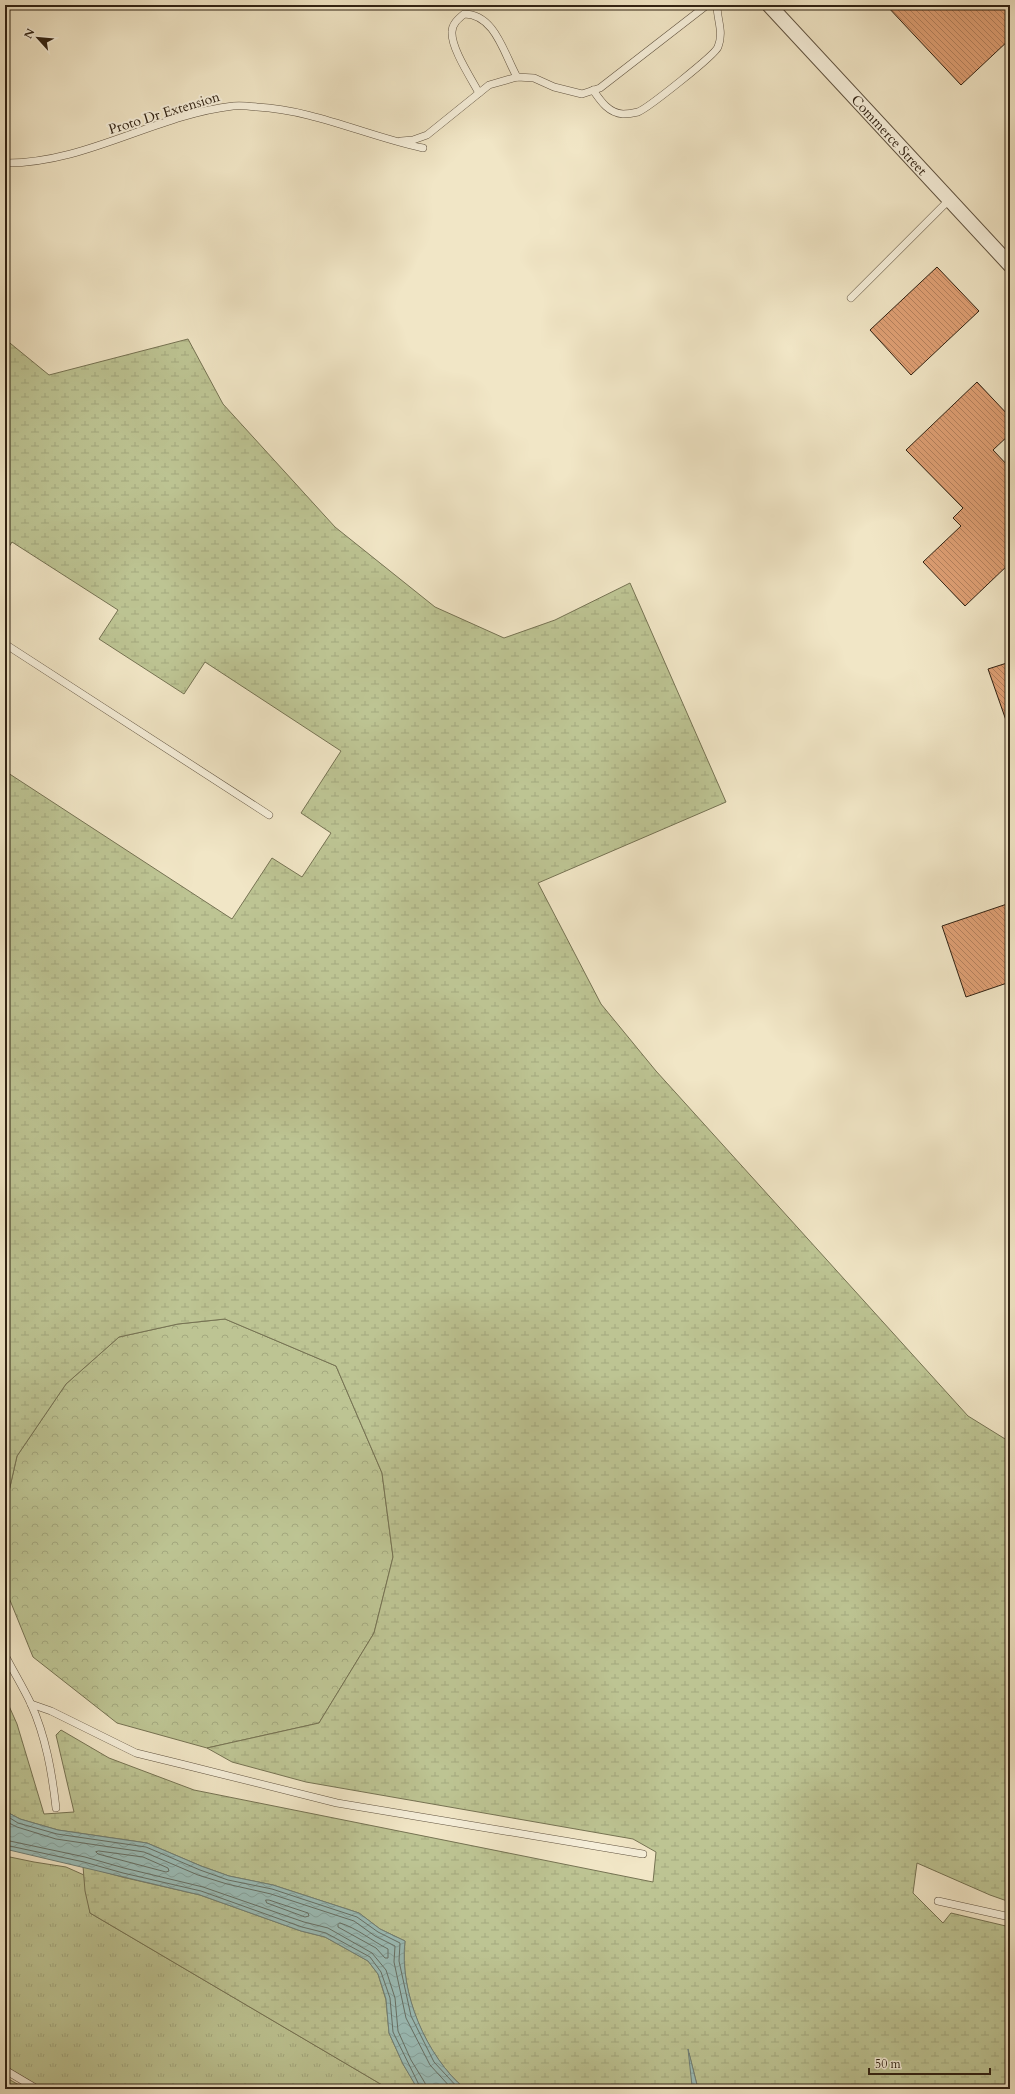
<svg xmlns="http://www.w3.org/2000/svg" width="1015" height="2094" font-family="Cardo,serif">
  <style>
    .grass { fill: url(#grass-tufts); stroke: #767353 }
    .forest { fill: url(#forest-crowns); stroke: #767353 }
    .wetland { fill: url(#wetland-marsh); stroke: #767353 }
    .water { fill: url(#water-waves); stroke: #708077 }
    .lines { fill: none; stroke-linecap: round; stroke-linejoin: round }
    .shore { stroke: #667066; stroke-width: 1 }
    .building { fill: url(#building-back-hatch); stroke: #302213 }
    .service-casing { stroke: #605340; stroke-width: 8 }
    .minor-casing { stroke: #605340; stroke-width: 16 }
    .service { stroke: #f6efda; stroke-width: 7 }
    .minor { stroke: #f6efda; stroke-width: 14 }
    .labels { text-anchor: middle; dominant-baseline: central; stroke-width: 4; stroke-linejoin: round; paint-order: stroke }
    .street-label { font-size: 14px; fill: #302213; stroke: #f6efda }
  </style>
  <defs>
    <pattern id="grass-tufts" width="24" height="20" patternUnits="userSpaceOnUse"><rect width="24" height="20" fill="#bdc493"/><path d="M3 7l-1-3M5 7V3M7 7l1-3M15 17l-1-3M17 17v-4M19 17l1-3" fill="none" stroke="#a3a87e"/></pattern>
    <pattern id="forest-crowns" width="20" height="18" patternUnits="userSpaceOnUse"><rect width="20" height="18" fill="#bdc493"/><path d="M2 6a3 3 0 1 1 6 0M12 15a3 3 0 1 1 6 0" fill="none" stroke="#a3a87e"/></pattern>
    <pattern id="wetland-marsh" width="20" height="14" patternUnits="userSpaceOnUse"><rect width="20" height="14" fill="#bdc493"/><path d="M1 5h8M5 5V1M11 12h8M15 12V8" fill="none" stroke="#a3a87e"/></pattern>
    <pattern id="water-waves" width="16" height="10" patternUnits="userSpaceOnUse"><rect width="16" height="10" fill="#9bbeb9"/><path d="M0 5q4-4 8 0t8 0" fill="none" stroke="#86a39e"/></pattern>
    <pattern id="building-back-hatch" width="6" height="6" patternUnits="userSpaceOnUse"><rect width="6" height="6" fill="#e0a176"/><path d="M-1 5l2 2M0 0l6 6M5-1l2 2" fill="none" stroke="#b68360"/></pattern>
  </defs>
  <rect width="100%" height="100%" fill="#f1e6c6"/>
  <filter id="stains"><feTurbulence type="fractalNoise" baseFrequency=".005" numOctaves="4"/><feColorMatrix values="0 0 0 0 .2 0 0 0 0 .09 0 0 0 0 .02 0 0 0 .5 -.17"/></filter>
  <radialGradient id="worn" r=".72"><stop offset=".6" stop-color="#630" stop-opacity="0"/><stop offset="1" stop-color="#630" stop-opacity=".3"/></radialGradient>
  <g class="grass">
    <path d="M 5,1856 L 34,1862 L 66,1867 L 84,1875 L 90,1913 L 389,2089 L 44,2089 L 5,2066 Z"/>
    <path d="M 5,2077 L 26,2089 L 5,2089 Z"/>
  </g>
  <path class="forest" d="M 225,1319 L 336,1366 L 382,1473 L 393,1557 L 374,1633 L 319,1723 L 207,1748 L 117,1723 L 33,1657 L 5,1588 L 5,1509 L 17,1456 L 66,1384 L 119,1337 L 178,1324 Z"/>
  <g class="wetland">
    <path d="M 5,339 L 49,375 L 188,339 L 223,404 L 335,527 L 435,607 L 504,638 L 555,620 L 630,583 L 726,802 L 538,883 L 601,1004 L 656,1071 L 968,1416 L 1010,1442 L 1010,1902 L 990,1895 L 917,1863 L 913,1893 L 943,1923 L 951,1913 L 1010,1927 L 1010,2089 L 698,2089 L 689,2053 L 693,2089 L 465,2089 C 425,2055 399,1992 405,1941 L 380,1929 L 359,1913 L 273,1885 L 229,1876 L 201,1866 L 147,1843 L 58,1830 L 20,1819 L 5,1811 L 5,1697 L 17,1724 L 44,1814 L 74,1812 L 56,1735 L 61,1730 L 109,1758 L 194,1790 L 653,1882 L 656,1852 L 633,1839 L 306,1782 L 232,1762 L 207,1748 L 319,1723 L 374,1633 L 393,1557 L 382,1473 L 336,1366 L 225,1319 L 178,1324 L 119,1337 L 66,1384 L 17,1456 L 5,1509 L 5,771 L 232,919 L 272,858 L 302,877 L 331,833 L 301,813 L 341,751 L 205,662 L 184,694 L 99,639 L 118,610 L 12,542 L 5,553 Z"/>
    <path d="M 83,1866 L 122,1877 L 200,1895 L 301,1931 L 325,1937 L 368,1961 L 378,1974 L 386,2000 L 389,2033 L 403,2064 L 418,2089 L 389,2089 L 90,1913 L 85,1891 Z"/>
  </g>
  <g class="water">
    <path d="M 5,1811 L 20,1819 L 58,1830 L 147,1843 L 201,1866 L 229,1876 L 273,1885 L 359,1913 L 380,1929 L 405,1941 C 399,1992 426,2056 465,2089 L 417,2088 L 403,2064 L 389,2033 L 386,1999 L 378,1974 L 368,1961 L 325,1937 L 301,1931 L 200,1895 L 5,1849 Z"/>
    <path d="M 688,2049 L 698,2089 L 693,2089 L 692,2086 Z"/>
  </g>
  <g class="lines">
    <g class="shore">
      <path d="M 5,1815 L 18,1823 L 57,1834 L 146,1847 L 200,1870 L 228,1880 L 272,1889 L 357,1917 L 378,1932 L 400,1943 L 399,1961 L 411,2016 L 434,2062 L 459,2089"/>
      <path d="M 5,1821 L 17,1827 L 56,1839 L 144,1852 L 198,1875 L 227,1884 L 271,1894 L 354,1921 L 375,1936 L 395,1946 L 394,1962 L 406,2018 L 430,2065 L 452,2089"/>
      <path d="M 5,1840 L 85,1857 L 124,1868 L 203,1887 L 304,1922 L 328,1928 L 372,1953 L 386,1970 L 395,1998 L 398,2031 L 411,2060 L 425,2083 L 426,2089"/>
      <path d="M 5,1845 L 84,1862 L 123,1873 L 201,1891 L 302,1927 L 326,1933 L 370,1957 L 381,1972 L 390,1998 L 393,2032 L 421,2089"/>
      <path d="M 99,1851 L 143,1857 L 168,1868 L 169,1871 L 166,1872 L 98,1854 L 96,1852 Z"/>
      <path d="M 266,1900 L 269,1900 L 308,1913 L 309,1916 L 305,1917 L 267,1903 Z"/>
      <path d="M 340,1923 C 357,1928 372,1941 388,1949 L 388,1958 L 385,1958 L 376,1948 L 338,1927 L 338,1925 Z"/>
    </g>
  </g>
  <g class="building">
    <path d="M 886,5 L 1010,5 L 1010,39 L 961,85 Z"/>
    <path d="M 937,267 L 979,311 L 911,375 L 870,330 Z"/>
    <path d="M 977,382 L 1010,417 L 1010,434 L 993,450 L 1010,468 L 1010,563 L 965,606 L 923,562 L 961,526 L 953,518 L 963,508 L 906,450 Z"/>
    <path d="M 1010,662 L 1010,726 L 1008,726 L 988,669 Z"/>
    <path d="M 1010,903 L 1010,982 L 966,997 L 942,926 Z"/>
  </g>
  <g class="lines">
    <defs>
      <g id="service">
        <path d="M 593,90 C 600,100 608,113 623,114 C 626,114 634,113 638,112 C 648,108 715,55 718,47 C 724,32 717,20 717,5"/>
        <path d="M 479,93 C 471,78 451,48 452,32 C 452,24 458,19 464,14 C 495,14 504,54 517,77"/>
        <path d="M 401,141 L 413,140 L 427,135 L 489,85 L 517,77 L 534,78 L 554,87 L 582,94 L 600,88 L 707,5"/>
        <path d="M 5,163 C 85,164 155,115 233,106 C 240,105 249,106 257,107 C 314,110 367,136 423,148"/>
        <path d="M 851,298 L 950,199"/>
        <path d="M 5,644 L 269,815"/>
        <path d="M 5,1655 C 13,1671 23,1687 31,1704 C 46,1737 52,1773 56,1808"/>
        <path d="M 31,1704 L 51,1711 L 136,1753 L 185,1765 L 337,1803 L 643,1854"/>
        <path d="M 938,1901 L 1010,1917"/>
        <path d="M 5,2070 L 37,2089"/>
      </g>
      <g id="minor">
        <path id="s1" d="M 769,5 L 1010,265"/>
      </g>
    </defs>
    <use href="#service" class="service-casing"/>
    <use href="#minor" class="minor-casing"/>
    <use href="#service" class="service"/>
    <use href="#minor" class="minor"/>
  </g>
  <g class="labels">
    <g class="street-label">
      <text transform="translate(164 113) rotate(-17)">Proto Dr Extension</text>
      <text stroke="none"><textPath href="#s1" startOffset="177">Commerce Street</textPath></text>
    </g>
  </g>
  <rect width="1015" height="2094" fill="none" stroke="#f1e6c6" stroke-width="20"/>
  <rect x="6" y="6" width="1003" height="2082" fill="none" stroke="#302213" stroke-width="2"/>
  <rect x="10" y="10" width="995" height="2074" fill="none" stroke="#302213"/>
  <g transform="translate(38 38) rotate(297)" stroke="#f6efda" stroke-width="3" paint-order="stroke">
  <path d="M0-3L7 15L0 10L-7 15Z" fill="#302213"/>
  <text y="-6" font-size="11" font-weight="bold" text-anchor="middle" fill="#302213">N</text>
  </g>
  <path d="M869 2068v6h121v-6" fill="none" stroke="#302213" stroke-width="2"/>
  <text x="875" y="2068" font-size="12" fill="#302213" stroke="#f6efda" stroke-width="3" paint-order="stroke">50 m</text>
  <rect width="100%" height="100%" filter="url(#stains)"/>
  <rect width="100%" height="100%" fill="url(#worn)"/>
</svg>
